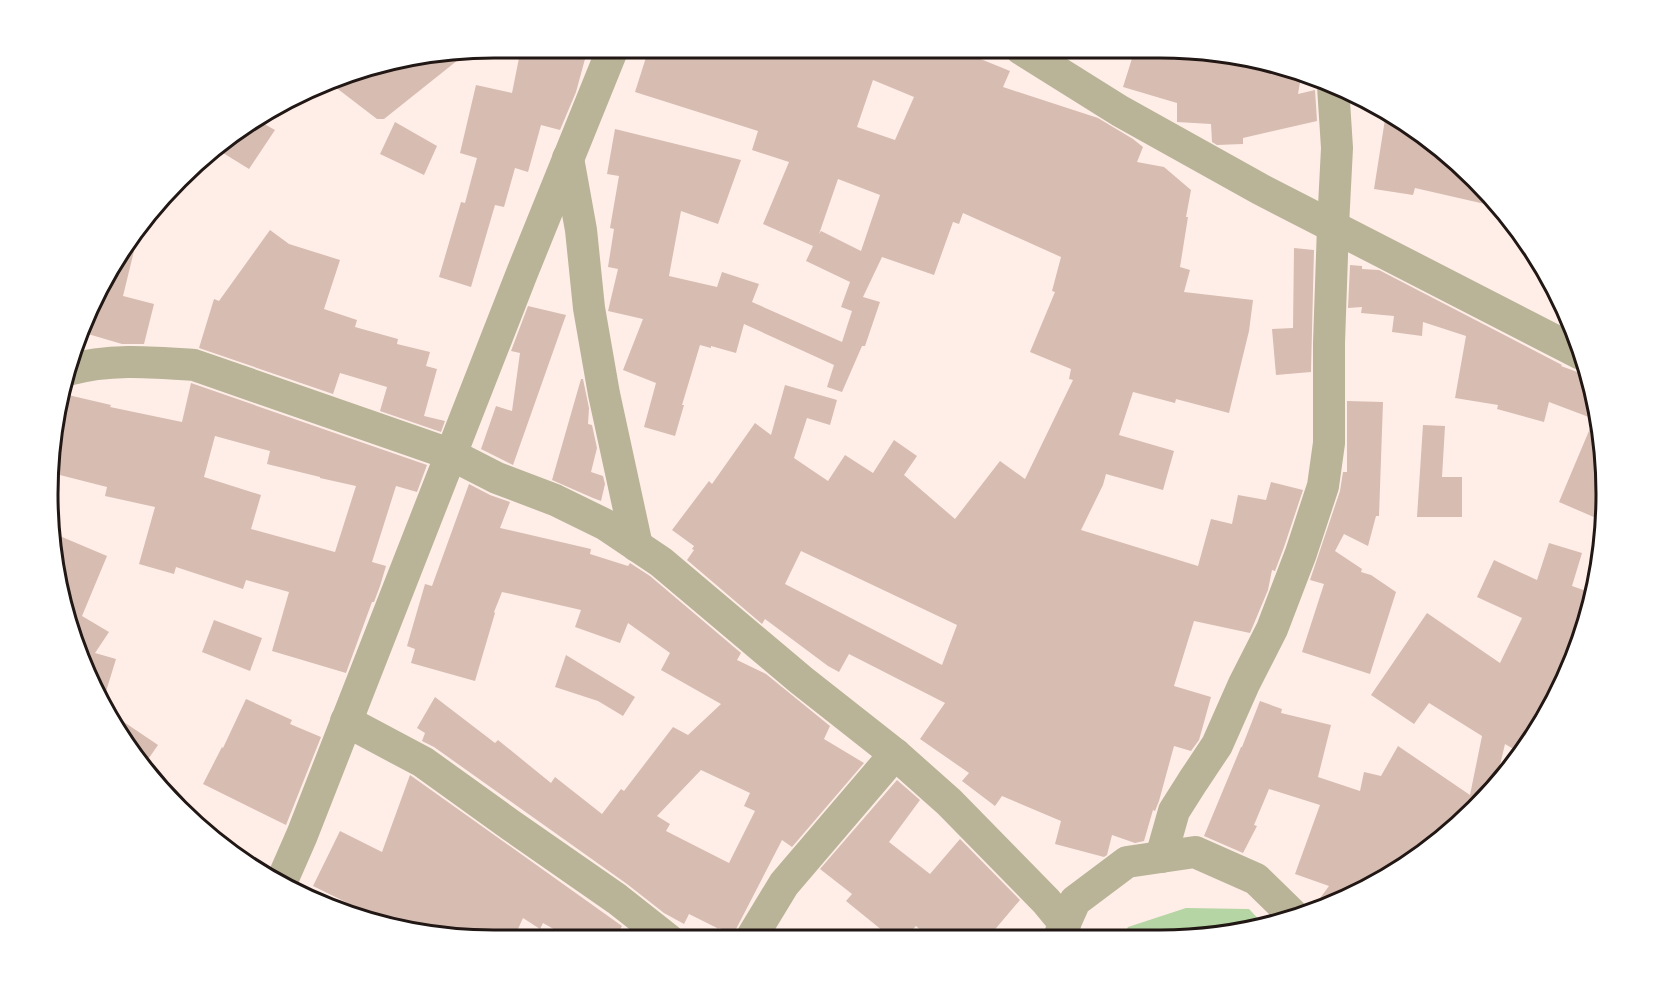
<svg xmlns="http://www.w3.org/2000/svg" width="1654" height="989" font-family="Karla,sans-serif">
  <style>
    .green { fill: #b5d5a4 }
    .building { fill: #d7bcb2; fill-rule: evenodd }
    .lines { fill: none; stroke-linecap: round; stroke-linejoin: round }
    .minor { stroke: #b9b498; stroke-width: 32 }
    .rim { fill: none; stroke: #211714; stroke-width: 3 }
  </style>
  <rect width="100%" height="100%" fill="#ffeee7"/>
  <path class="green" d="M 1186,908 L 1249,909 L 1264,925 L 1189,940 L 1121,940 L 1128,927 Z"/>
  <g class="building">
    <path d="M 521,48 L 588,48 L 576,92 L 560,130 L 541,125 L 528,172 L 515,168 L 504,207 L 495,205 L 471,287 L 439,277 L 461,202 L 465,203 L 477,158 L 460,153 L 476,85 L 512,93 Z"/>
    <path d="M 649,48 L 956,49 L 1010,71 L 1003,87 L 1098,118 L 1133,139 L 1143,147 L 1137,162 L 1164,167 L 1191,190 L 1186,217 L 1188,217 L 1180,267 L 1190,270 L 1184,292 L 1253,300 L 1249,331 L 1229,413 L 1176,399 L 1175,403 L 1133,392 L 1119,435 L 1174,451 L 1163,490 L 1106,474 L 1103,485 L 1081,530 L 1198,566 L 1211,519 L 1232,524 L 1238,495 L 1266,500 L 1271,482 L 1303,490 L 1284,547 L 1275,571 L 1272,570 L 1268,590 L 1250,633 L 1194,621 L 1174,686 L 1211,697 L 1199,740 L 1191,751 L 1174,746 L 1159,801 L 1155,811 L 1153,810 L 1144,841 L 1135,843 L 1112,835 L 1107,855 L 1104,857 L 1055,844 L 1061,821 L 1002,796 L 995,806 L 962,781 L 969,773 L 920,739 L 945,703 L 849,654 L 839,672 L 828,666 L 765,619 L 762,624 L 687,560 L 694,550 L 692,549 L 694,546 L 672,530 L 709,481 L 712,484 L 755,423 L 771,435 L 785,385 L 837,400 L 830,425 L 807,418 L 794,458 L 828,481 L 845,455 L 873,473 L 894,440 L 917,456 L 904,475 L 955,519 L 1000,461 L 1025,479 L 1073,380 L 1069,379 L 1071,369 L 1030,352 L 1055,292 L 1052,291 L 1061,257 L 963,213 L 959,224 L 953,222 L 934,275 L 882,257 L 863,297 L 880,302 L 865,346 L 862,346 L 842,392 L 827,387 L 834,365 L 744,324 L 736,353 L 711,346 L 711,348 L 700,345 L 682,405 L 684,405 L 675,436 L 644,427 L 656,383 L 623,370 L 643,319 L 608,311 L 618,269 L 608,267 L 614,229 L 610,228 L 619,176 L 607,174 L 615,129 L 741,160 L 718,224 L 681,211 L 669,276 L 717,287 L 722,272 L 759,284 L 752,302 L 842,342 L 852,311 L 841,307 L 850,282 L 806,261 L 813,246 L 763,224 L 789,162 L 752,150 L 758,131 L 635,92 ZM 873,80 L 914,97 L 895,140 L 857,127 ZM 838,179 L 880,195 L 861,251 L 821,231 L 819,234 ZM 801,551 L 957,625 L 942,665 L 785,584 Z"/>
    <path d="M 1135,49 L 1209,59 L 1210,53 L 1302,71 L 1298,94 L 1315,90 L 1317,121 L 1243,138 L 1243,144 L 1217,145 L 1212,142 L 1211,124 L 1177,122 L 1177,103 L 1123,87 Z"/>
    <path d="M 468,52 L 384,119 L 377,119 L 330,83 L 351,72 Z"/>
    <path d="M 1386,113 L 1408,123 L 1475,179 L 1498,207 L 1415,188 L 1413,195 L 1374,189 Z"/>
    <path d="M 259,121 L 275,130 L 249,169 L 215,148 L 223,140 Z"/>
    <path d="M 395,122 L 437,146 L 424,175 L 380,154 Z"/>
    <path d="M 270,230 L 289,244 L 340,260 L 324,309 L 357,320 L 355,327 L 398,339 L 397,344 L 430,352 L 426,366 L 437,369 L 424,416 L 445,421 L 441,432 L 380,411 L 387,387 L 340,373 L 333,394 L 199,348 L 214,299 L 219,301 Z"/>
    <path d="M 127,248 L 134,251 L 123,296 L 154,304 L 144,344 L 122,344 L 88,334 L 94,308 Z"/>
    <path d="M 1294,248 L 1314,250 L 1311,372 L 1276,375 L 1272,329 L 1293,328 Z"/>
    <path d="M 1350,265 L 1362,266 L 1362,269 L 1379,270 L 1562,365 L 1561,366 L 1588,376 L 1597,408 L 1606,495 L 1603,521 L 1559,502 L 1594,419 L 1549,402 L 1544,422 L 1497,409 L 1498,405 L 1455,398 L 1466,336 L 1423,322 L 1422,336 L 1392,332 L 1394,316 L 1361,313 L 1362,307 L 1348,308 Z"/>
    <path d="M 528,306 L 566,315 L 513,465 L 481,449 L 496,406 L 512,411 L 520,353 L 511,351 Z"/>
    <path d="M 581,379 L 583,379 L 589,408 L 588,424 L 592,425 L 597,448 L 591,472 L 603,476 L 605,484 L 601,501 L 593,498 L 552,480 Z"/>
    <path d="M 191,383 L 427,465 L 417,492 L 396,486 L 372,562 L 386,566 L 380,586 L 374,602 L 372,602 L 346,673 L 272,651 L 289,592 L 246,580 L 243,589 L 176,567 L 174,574 L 139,564 L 155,507 L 105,496 L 107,487 L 52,473 L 64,394 L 111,405 L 110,407 L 182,422 ZM 215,436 L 270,451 L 267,464 L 320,477 L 320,478 L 356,486 L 335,552 L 251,529 L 261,495 L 204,477 Z"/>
    <path d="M 1347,401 L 1383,402 L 1379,516 L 1376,516 L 1368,546 L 1344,534 L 1335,551 L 1362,569 L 1361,572 L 1371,575 L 1396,592 L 1370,674 L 1302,652 L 1324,584 L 1310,580 L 1340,491 L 1343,472 L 1347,472 Z"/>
    <path d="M 1423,425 L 1445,426 L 1442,477 L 1462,477 L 1462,517 L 1417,517 Z"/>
    <path d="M 469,484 L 490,495 L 510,502 L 500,528 L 591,549 L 590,554 L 628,566 L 630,563 L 650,576 L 741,653 L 737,660 L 766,674 L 830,726 L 824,739 L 864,763 L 792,847 L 782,840 L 734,933 L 719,928 L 719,929 L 689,914 L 684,924 L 664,913 L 627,884 L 434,747 L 422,741 L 425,733 L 417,728 L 435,697 L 495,743 L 498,740 L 551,783 L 555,777 L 602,814 L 621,789 L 624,791 L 673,727 L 688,735 L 721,704 L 661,670 L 670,653 L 628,623 L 620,643 L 575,627 L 581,610 L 502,592 L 494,612 L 495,613 L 475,681 L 411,663 L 415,649 L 407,646 L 425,584 L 432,586 ZM 701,770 L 750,793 L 744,806 L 755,811 L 729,863 L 666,831 L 670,824 L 657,816 Z"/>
    <path d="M 55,534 L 107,556 L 82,616 L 109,632 L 95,653 L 116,659 L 104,698 L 72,638 Z"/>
    <path d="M 1549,543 L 1582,553 L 1572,586 L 1592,593 L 1577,635 L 1581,637 L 1572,666 L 1531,743 L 1522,754 L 1505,744 L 1495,786 L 1475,810 L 1383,881 L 1313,913 L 1312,909 L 1329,886 L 1295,874 L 1320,805 L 1269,789 L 1254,825 L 1257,826 L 1243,853 L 1204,836 L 1241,747 L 1242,747 L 1260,701 L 1282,709 L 1281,713 L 1331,725 L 1318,777 L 1360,791 L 1364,772 L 1381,776 L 1398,746 L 1470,795 L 1482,736 L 1429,703 L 1414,724 L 1371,695 L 1427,613 L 1500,663 L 1522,618 L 1477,597 L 1494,560 L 1537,580 Z"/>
    <path d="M 214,620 L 262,638 L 250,671 L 202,652 Z"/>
    <path d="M 566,655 L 635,697 L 623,716 L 598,701 L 555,687 Z"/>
    <path d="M 246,699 L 292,720 L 290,724 L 321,737 L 286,825 L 203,784 L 222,747 L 223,748 Z"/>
    <path d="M 112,714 L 158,745 L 142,768 L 140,766 Z"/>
    <path d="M 410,775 L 622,926 L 614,940 L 573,940 L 543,923 L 540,929 L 523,918 L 513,940 L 465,940 L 370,921 L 374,916 L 313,886 L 340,831 L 382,852 Z"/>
    <path d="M 897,780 L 920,800 L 889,842 L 930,874 L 960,839 L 1020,900 L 986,940 L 932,940 L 916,926 L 903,940 L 875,940 L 883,931 L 846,901 L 852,894 L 820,869 Z"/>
  </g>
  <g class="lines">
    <g class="minor">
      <path d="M 1021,49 L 1120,111 L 1260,189 L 1581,354"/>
      <path d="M 568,158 L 581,230 L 589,308 L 604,394 L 637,546"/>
      <path d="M 68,370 C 109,358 153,362 194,365 L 450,454 L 497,478 L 555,500 L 606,525 L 661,562 L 801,680 L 895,754 L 949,802 L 1046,901 L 1065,924"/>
      <path d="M 346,721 L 423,762 L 512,826 L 617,899 L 669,940"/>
      <path d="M 1161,857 L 1174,811 L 1193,781 L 1217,745 L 1244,684 L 1272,629 L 1301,553 L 1323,486 L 1329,443 L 1329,343 L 1333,226 L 1337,148 L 1333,86"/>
      <path d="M 281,883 L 302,835 L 522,273 L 613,48"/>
      <path d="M 1058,939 L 1075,901 L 1127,862 L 1195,852 L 1256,879 L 1297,919"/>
      <path d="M 750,940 L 784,884 L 895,754"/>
    </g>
  </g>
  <path d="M0 0H1654V989H0ZM494 58H1160A436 436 0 0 1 1596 494V494A436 436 0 0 1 1160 930H494A436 436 0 0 1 58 494V494A436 436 0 0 1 494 58Z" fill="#fff" fill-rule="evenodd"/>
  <path class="rim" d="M494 58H1160A436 436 0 0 1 1596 494V494A436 436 0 0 1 1160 930H494A436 436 0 0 1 58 494V494A436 436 0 0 1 494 58Z"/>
</svg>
